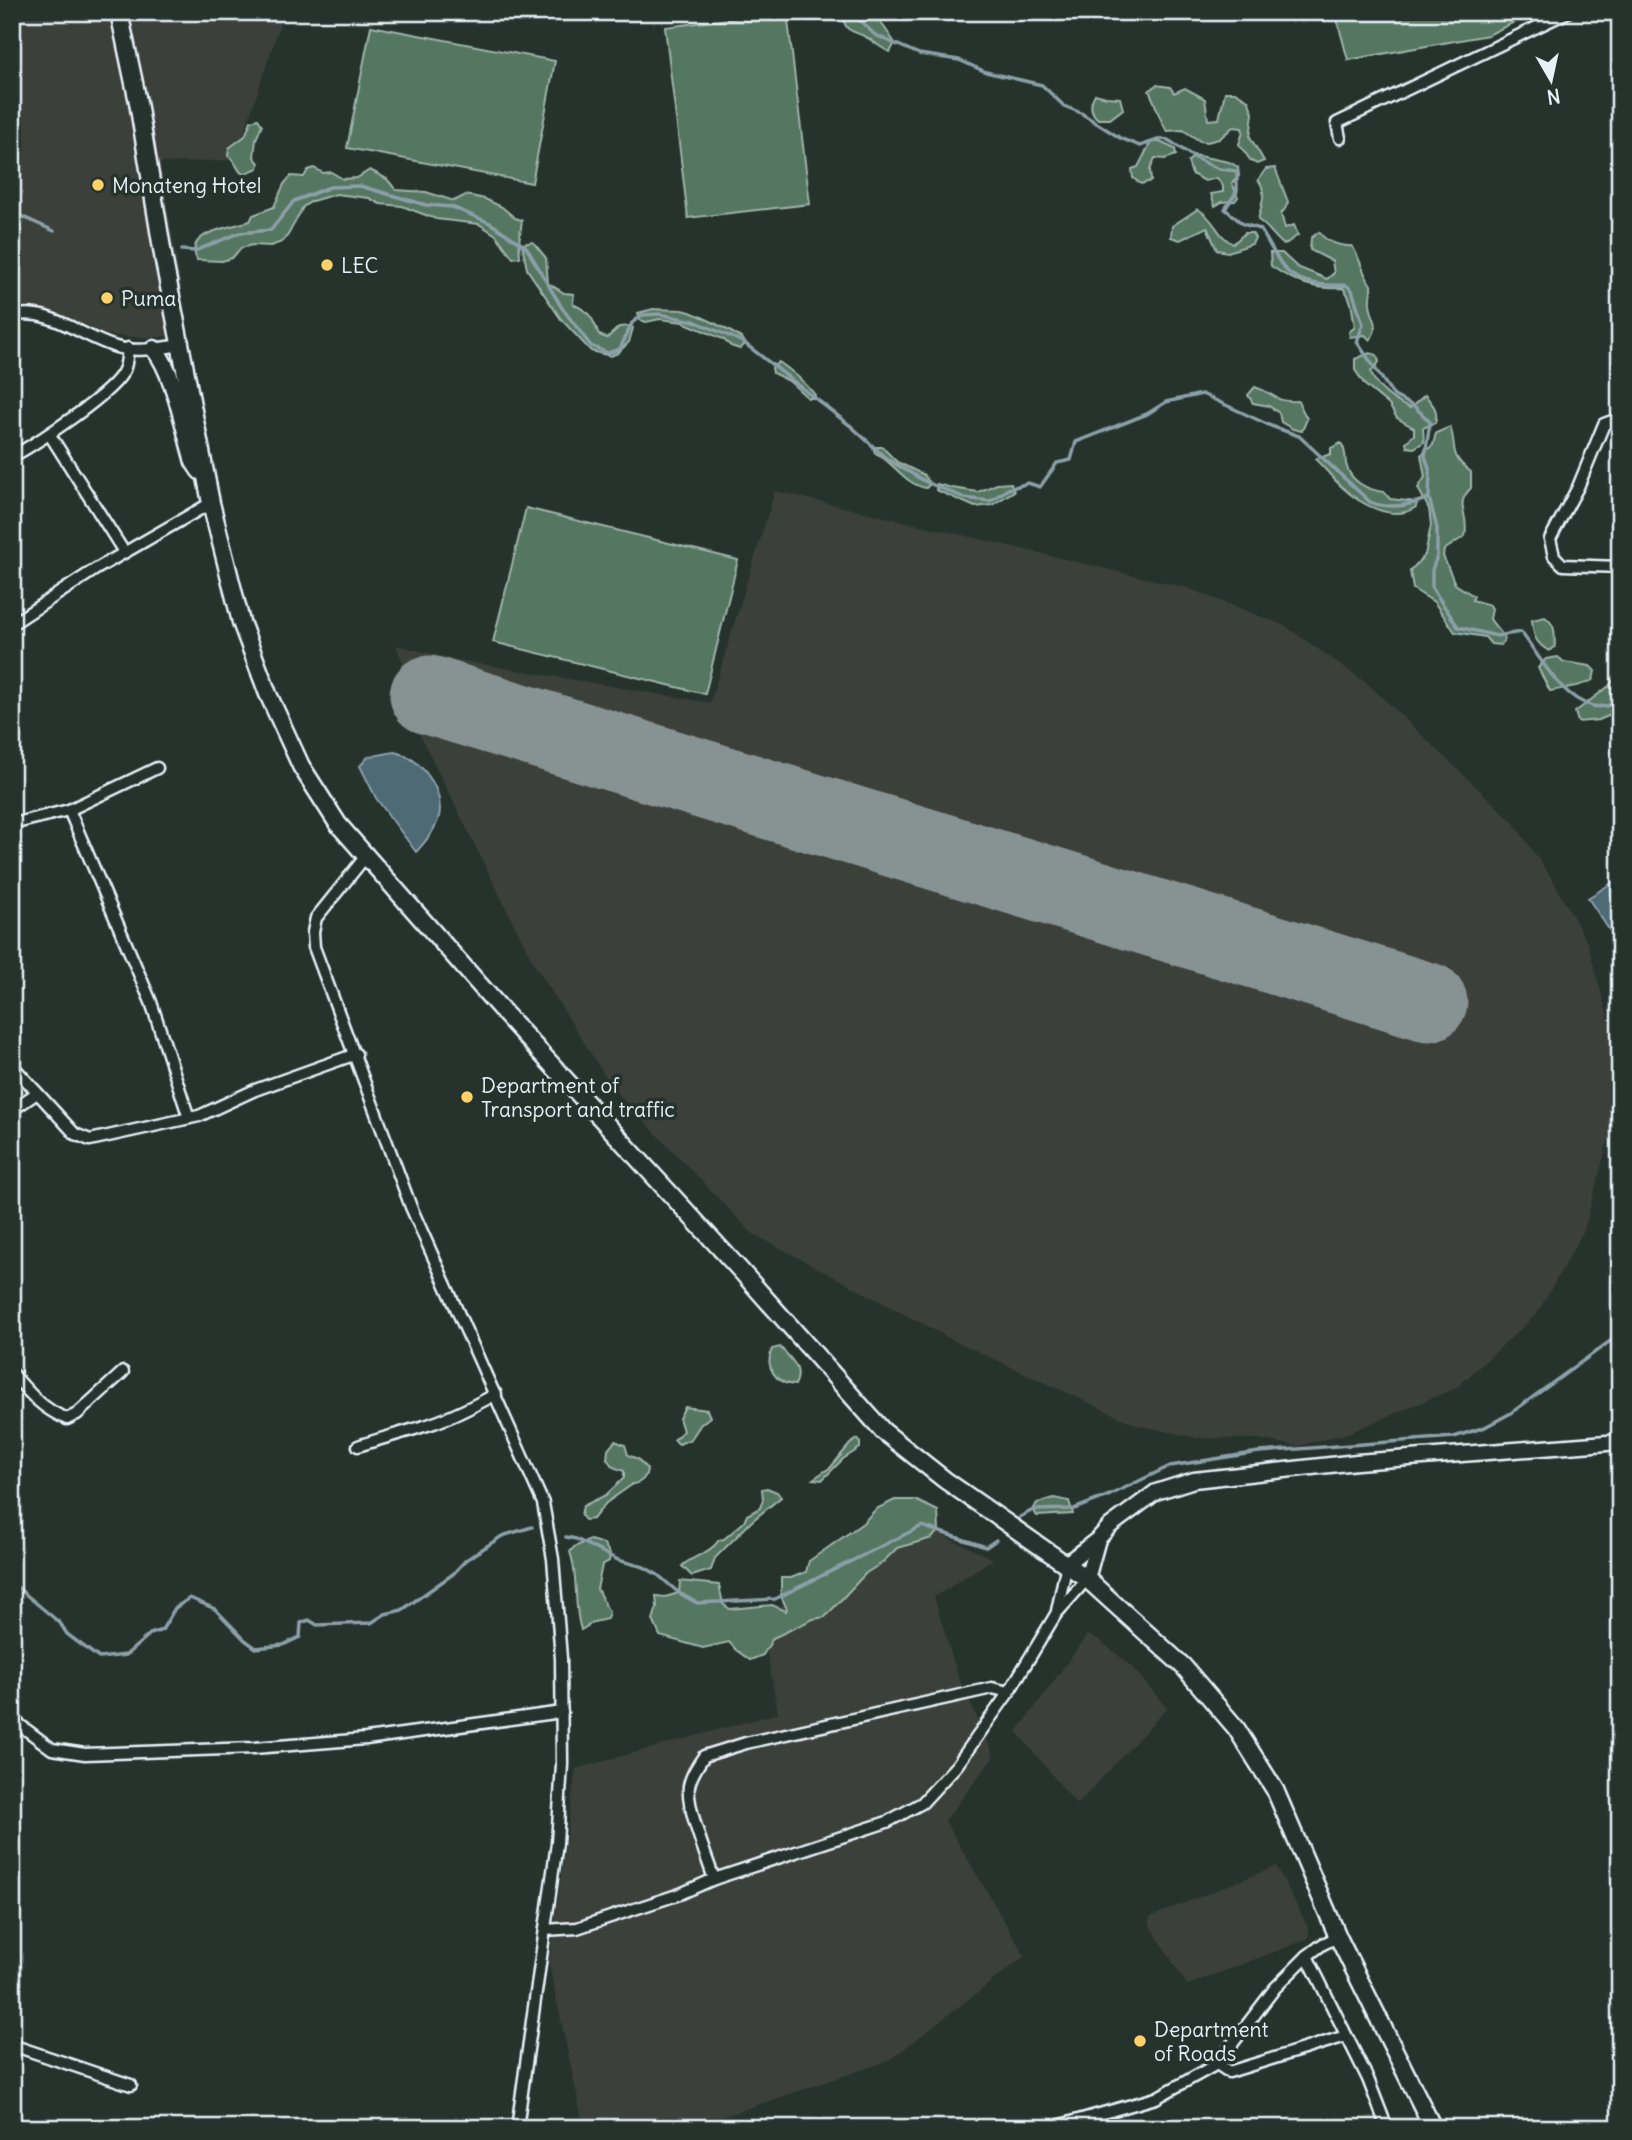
<svg xmlns="http://www.w3.org/2000/svg" width="1632" height="2140" font-family="Delius,sans-serif">
  <style>
    .built { fill: #3b403a }
    .green { fill: #547660; stroke: #9eb4ac; stroke-width: 2 }
    .water { fill: #4e6a74; stroke: #8ca0a9; stroke-width: 2 }
    .lines { fill: none; stroke-linecap: round; stroke-linejoin: round }
    .stream { stroke: #8ca0a9; stroke-width: 3.5 }
    .runway { stroke: #879292; stroke-width: 79 }
    .street-casing { stroke: #e8f1f8; stroke-width: 15 }
    .secondary-casing { stroke: #e8f1f8; stroke-width: 19 }
    .primary-casing { stroke: #e8f1f8; stroke-width: 21 }
    .street { stroke: #26332d; stroke-width: 10 }
    .secondary { stroke: #26332d; stroke-width: 14 }
    .primary { stroke: #26332d; stroke-width: 16 }
    .poi-dot { fill: #ffd166; stroke: #26332d; stroke-width: 2.5 }
    .labels { text-anchor: middle; dominant-baseline: central; stroke-width: 7; stroke-linejoin: round; paint-order: stroke }
    .poi-label { font-size: 21px; fill: #e8f1f8; stroke: #26332d; text-anchor: start }
  </style>
  <rect width="100%" height="100%" fill="#26332d"/>
  <filter id="ink" filterUnits="userSpaceOnUse"><feTurbulence type="fractalNoise" baseFrequency=".0143" numOctaves="2"/><feDisplacementMap in="SourceGraphic" scale="14" xChannelSelector="R" yChannelSelector="G"/><feConvolveMatrix kernelMatrix="1 2 1 2 8 2 1 2 1" color-interpolation-filters="sRGB"/></filter>
  <g filter="url(#ink)">
    <g class="built">
      <path d="M 12,12 L 284,12 L 235,160 L 160,163 L 189,334 L 150,338 L 107,335 L 61,314 L 19,306 L 12,307 Z"/>
      <path d="M 775,491 L 1187,588 L 1285,626 L 1368,684 L 1513,822 L 1552,879 L 1588,944 L 1613,1036 L 1617,1108 L 1584,1230 L 1537,1314 L 1456,1388 L 1348,1433 L 1298,1446 L 1258,1439 L 1197,1438 L 1137,1425 L 953,1340 L 752,1233 L 614,1090 L 533,962 L 418,731 L 407,673 L 396,645 L 452,659 L 710,703 Z"/>
      <path d="M 931,1530 L 993,1559 L 934,1597 L 957,1674 L 994,1756 L 945,1821 L 1025,1956 L 888,2061 L 689,2128 L 584,2128 L 549,1964 L 576,1769 L 778,1713 L 760,1614 L 834,1583 Z"/>
      <path d="M 1087,1635 L 1098,1639 L 1130,1665 L 1167,1708 L 1077,1805 L 1017,1732 Z"/>
      <path d="M 1276,1866 L 1309,1929 L 1308,1939 L 1187,1985 L 1150,1925 L 1150,1917 Z"/>
    </g>
    <g class="green">
      <path d="M 787,12 L 810,204 L 688,218 L 665,27 Z"/>
      <path d="M 841,12 L 879,12 L 880,21 L 895,43 L 890,52 C 880,48 873,40 864,36 C 848,29 846,32 841,12 Z"/>
      <path d="M 1335,12 L 1535,12 L 1488,35 L 1348,60 Z"/>
      <path d="M 371,26 L 555,61 L 532,183 L 347,148 Z"/>
      <path d="M 1156,85 L 1170,87 L 1174,93 L 1185,88 L 1205,99 L 1208,120 L 1219,119 L 1225,92 L 1235,92 L 1248,100 L 1253,113 L 1250,137 L 1264,161 L 1257,164 L 1251,161 L 1239,144 L 1243,132 L 1242,128 L 1233,127 L 1219,139 L 1207,142 L 1200,141 L 1183,130 L 1167,131 C 1158,118 1157,105 1149,91 Z"/>
      <path d="M 1095,94 L 1106,97 L 1120,98 L 1123,109 L 1110,119 L 1098,119 C 1090,112 1089,104 1095,94 Z"/>
      <path d="M 258,119 L 262,125 L 256,139 L 254,157 L 259,163 L 258,168 L 243,174 C 236,170 237,161 228,156 L 229,148 L 245,136 L 251,121 Z"/>
      <path d="M 1151,142 L 1160,142 L 1175,149 L 1176,155 L 1165,159 L 1155,158 L 1150,170 L 1151,181 L 1141,184 L 1133,178 L 1132,169 L 1138,167 Z"/>
      <path d="M 1194,155 L 1229,162 L 1238,167 L 1239,176 L 1232,183 L 1238,197 L 1235,201 L 1222,202 L 1215,206 L 1211,194 L 1223,192 L 1223,186 L 1217,178 L 1205,181 L 1192,174 L 1188,162 Z"/>
      <path d="M 314,168 L 323,173 L 331,172 L 343,179 L 357,178 L 370,170 L 387,179 L 396,190 L 426,192 L 454,201 L 466,195 L 485,199 L 502,207 L 515,218 L 522,220 L 519,242 L 520,257 L 513,258 L 496,235 L 479,224 L 436,219 L 402,206 L 380,204 L 369,198 L 336,194 L 312,201 L 303,207 L 288,235 L 282,242 L 271,246 L 252,245 L 241,248 L 232,258 L 222,261 L 197,260 C 182,231 234,227 250,221 L 253,215 L 274,207 L 284,184 L 291,176 L 304,177 L 308,170 Z"/>
      <path d="M 1275,168 L 1288,202 C 1282,220 1278,204 1285,228 L 1294,225 L 1298,235 L 1284,245 C 1274,237 1268,226 1258,220 C 1261,206 1268,191 1258,180 L 1266,169 Z"/>
      <path d="M 1198,209 C 1217,221 1215,234 1233,244 L 1245,233 L 1252,233 L 1255,238 L 1252,244 L 1228,252 L 1217,250 L 1207,227 L 1180,240 L 1171,237 L 1172,226 Z"/>
      <path d="M 1319,232 C 1326,242 1341,247 1352,246 C 1361,259 1362,273 1371,285 C 1372,291 1369,297 1370,302 C 1370,320 1383,320 1370,340 L 1365,335 L 1350,337 L 1349,332 L 1355,327 C 1352,313 1353,299 1343,288 C 1314,290 1294,282 1271,266 L 1270,253 L 1282,253 L 1297,267 L 1327,279 L 1334,273 L 1332,261 L 1310,250 L 1311,238 Z"/>
      <path d="M 533,242 L 546,258 L 548,283 L 564,293 L 574,294 L 573,304 C 590,312 593,318 599,335 L 607,338 L 619,327 L 631,326 L 633,328 L 629,342 L 618,353 L 611,356 L 591,351 L 561,319 L 527,269 L 522,244 Z"/>
      <path d="M 653,309 C 663,310 673,309 682,310 C 696,312 730,331 743,339 L 745,344 L 740,349 L 731,346 L 723,339 L 683,322 L 660,319 L 646,322 L 640,320 L 638,313 Z"/>
      <path d="M 1370,353 L 1377,355 L 1379,362 L 1371,372 C 1376,388 1394,402 1410,408 L 1425,395 C 1433,405 1439,410 1435,423 L 1423,428 L 1424,442 L 1414,448 L 1407,447 L 1406,442 L 1414,435 L 1414,428 L 1397,418 L 1389,405 L 1365,385 L 1355,370 L 1355,359 Z"/>
      <path d="M 779,362 C 791,370 807,384 815,395 L 814,398 L 808,398 L 789,381 L 773,373 L 772,368 Z"/>
      <path d="M 1255,387 C 1275,393 1274,403 1298,401 L 1307,419 L 1302,431 L 1293,429 L 1281,422 L 1279,413 L 1269,406 L 1253,403 L 1248,395 Z"/>
      <path d="M 1450,427 C 1458,448 1447,454 1471,472 L 1471,488 C 1453,506 1470,512 1465,536 L 1444,550 L 1443,556 L 1455,584 L 1474,596 L 1472,600 L 1490,605 L 1492,609 L 1490,619 C 1495,627 1501,631 1505,639 L 1500,645 L 1491,644 L 1485,637 L 1455,632 L 1434,602 L 1413,589 L 1410,571 L 1425,555 L 1431,525 L 1429,509 L 1418,488 L 1425,477 L 1421,455 L 1433,445 L 1436,433 Z"/>
      <path d="M 1341,443 C 1346,450 1345,456 1346,464 C 1350,482 1368,490 1384,492 L 1390,499 L 1417,502 L 1416,507 C 1393,523 1360,504 1342,487 C 1332,478 1325,468 1315,459 L 1331,454 L 1331,448 Z"/>
      <path d="M 873,447 L 882,447 L 897,462 L 924,475 L 930,484 L 926,488 C 905,485 893,461 875,453 Z"/>
      <path d="M 1011,483 L 1014,491 L 992,505 L 975,507 L 936,490 L 937,484 L 952,488 L 978,492 L 997,484 Z"/>
      <path d="M 526,508 L 738,560 L 705,694 L 493,642 Z"/>
      <path d="M 1545,617 C 1557,626 1554,633 1555,647 L 1549,651 C 1535,643 1533,635 1532,620 Z"/>
      <path d="M 1558,657 L 1564,662 L 1590,666 L 1595,671 L 1593,680 C 1581,687 1564,688 1550,691 L 1538,668 L 1546,659 Z"/>
      <path d="M 1618,674 L 1620,674 L 1620,711 L 1599,720 L 1578,722 L 1575,712 L 1609,686 Z"/>
      <path d="M 780,1347 C 790,1358 804,1368 795,1385 C 776,1384 764,1367 772,1349 Z"/>
      <path d="M 685,1407 L 707,1410 L 710,1417 L 701,1424 L 691,1439 L 679,1444 L 674,1440 L 683,1431 L 679,1418 Z"/>
      <path d="M 858,1439 L 860,1443 L 860,1448 L 843,1459 L 822,1480 L 813,1479 L 831,1467 L 850,1444 Z"/>
      <path d="M 615,1441 L 625,1445 L 628,1455 L 638,1459 L 647,1469 C 646,1478 641,1483 633,1484 L 606,1503 L 593,1519 L 585,1520 L 581,1515 L 583,1506 L 606,1495 L 624,1478 L 624,1471 L 613,1467 L 607,1459 L 608,1450 Z"/>
      <path d="M 767,1488 L 777,1492 L 781,1497 L 752,1521 L 715,1558 L 711,1570 L 692,1576 L 682,1566 C 694,1555 710,1554 719,1540 L 724,1539 L 744,1522 L 747,1515 L 760,1508 L 763,1499 L 762,1489 Z"/>
      <path d="M 1054,1498 L 1069,1501 L 1073,1514 L 1037,1516 L 1033,1510 L 1037,1503 Z"/>
      <path d="M 895,1500 L 915,1500 L 938,1511 L 939,1530 L 932,1538 L 897,1548 L 882,1563 L 866,1573 L 825,1617 L 813,1619 L 773,1638 L 763,1655 L 750,1660 L 736,1650 L 729,1642 L 703,1648 L 660,1636 L 653,1620 L 657,1607 L 656,1596 L 665,1597 L 679,1593 L 680,1581 L 719,1585 L 723,1604 L 730,1609 L 772,1605 L 786,1611 L 787,1609 L 781,1596 L 781,1578 L 791,1578 L 806,1572 L 809,1561 L 863,1523 L 876,1509 Z"/>
      <path d="M 590,1540 L 604,1544 L 610,1554 L 609,1561 L 602,1565 L 597,1589 L 609,1612 L 607,1619 L 594,1622 L 581,1630 C 573,1605 579,1577 570,1552 L 574,1547 Z"/>
    </g>
    <g class="water">
      <path d="M 394,752 C 418,756 440,784 440,809 C 440,825 426,841 416,852 L 376,798 L 360,766 L 368,757 Z"/>
      <path d="M 1620,878 L 1620,946 L 1588,898 Z"/>
    </g>
    <g class="lines">
      <g class="stream">
        <path d="M 851,12 L 875,35 L 919,54 L 959,60 L 986,72 L 1042,85 L 1064,106 L 1081,113 L 1120,138 L 1140,146 L 1161,139 L 1168,140 L 1197,159 L 1219,169 L 1237,171 L 1237,191 L 1225,209 L 1243,224 L 1260,229 C 1268,240 1278,263 1287,271 C 1302,285 1327,286 1346,285 L 1352,290 L 1363,324 L 1357,342 L 1394,396 L 1415,407 L 1430,422 L 1425,456 L 1430,472 L 1429,497"/>
        <path d="M 12,212 L 54,231"/>
        <path d="M 182,250 L 195,251 L 239,233 L 271,230 L 294,201 L 330,187 L 360,186 L 426,205 L 452,207 L 490,223 L 526,247 L 562,308 L 591,346 L 608,353 L 620,349 L 632,323 L 642,315 L 659,314 L 694,321 L 743,342 L 852,427 L 887,459 L 926,482 L 965,498 L 981,500 L 990,501 L 1008,489 L 1028,483 L 1040,487 L 1057,463 L 1071,460 L 1076,442 L 1147,414 L 1166,402 L 1202,394 L 1271,426 L 1299,436 L 1370,502 C 1389,510 1411,505 1429,498 L 1437,528 L 1437,556 L 1432,570 L 1432,588 L 1458,627 L 1497,636 L 1521,632 C 1539,655 1561,699 1593,706 C 1600,708 1611,705 1620,703"/>
        <path d="M 1020,1517 L 1033,1510 L 1074,1509 L 1110,1495 L 1170,1466 L 1259,1452 L 1454,1437 L 1485,1427 L 1511,1413 L 1620,1334"/>
        <path d="M 566,1537 L 576,1539 L 618,1560 L 644,1567 L 658,1575 L 679,1593 L 697,1603 L 775,1599 L 922,1526 L 986,1547 L 996,1540"/>
        <path d="M 12,1583 L 60,1623 L 67,1634 L 99,1658 L 126,1655 L 150,1634 L 162,1630 L 175,1608 L 190,1598 L 215,1609 L 245,1640 L 256,1648 L 283,1645 L 300,1637 L 301,1623 L 309,1620 L 317,1625 L 371,1623 L 385,1614 L 402,1610 L 453,1574 L 466,1560 L 502,1536 L 532,1527"/>
      </g>
      <path class="runway" d="M 429,695 L 1428,1002"/>
      <defs>
        <g id="street">
          <path d="M 1340,138 L 1337,123 L 1568,12"/>
          <path d="M 12,316 C 51,307 81,337 116,347 C 136,353 161,348 181,345"/>
          <path d="M 1620,418 L 1604,424 L 1578,487 L 1550,539 L 1554,556 L 1563,565 L 1620,567"/>
          <path d="M 50,435 L 124,552"/>
          <path d="M 12,457 C 36,443 115,393 124,370 C 127,364 127,355 128,348"/>
          <path d="M 12,624 L 96,569 L 211,503"/>
          <path d="M 69,810 L 151,1002 L 189,1118"/>
          <path d="M 12,824 L 69,810 L 157,768"/>
          <path d="M 366,856 L 316,918 L 313,932 L 314,947 L 411,1207 L 543,1503 L 553,1559 L 561,1658 L 562,1764 L 557,1843 L 517,2128"/>
          <path d="M 12,1065 L 75,1134 L 90,1140 L 199,1116 L 255,1090 L 356,1054"/>
          <path d="M 12,1110 L 37,1093"/>
          <path d="M 12,1373 C 28,1392 42,1409 67,1419 L 77,1414 L 123,1372"/>
          <path d="M 358,1446 C 379,1439 399,1434 421,1427 C 447,1420 472,1407 496,1394"/>
          <path d="M 1057,1611 L 1067,1563"/>
          <path d="M 12,1719 L 52,1749 L 85,1754 L 254,1748 L 366,1739 L 562,1712"/>
          <path d="M 714,1879 C 707,1858 686,1806 689,1786 C 691,1775 698,1765 704,1756 L 746,1743 L 992,1688 L 1009,1692"/>
          <path d="M 545,1930 L 577,1928 L 680,1894 L 714,1879 L 887,1822 L 922,1803 L 957,1765 L 1009,1692 L 1056,1614 L 1087,1579"/>
          <path d="M 1307,1956 L 1368,2079 L 1387,2128"/>
          <path d="M 12,2045 L 131,2085"/>
          <path d="M 1217,2064 L 1229,2072 L 1346,2036"/>
          <path d="M 1050,2128 L 1156,2098 L 1217,2064 L 1275,1988 L 1307,1956 L 1323,1944 L 1338,1937"/>
        </g>
        <g id="secondary">
          <path d="M 1067,1563 L 1098,1539 L 1110,1526 L 1156,1492 L 1194,1480 L 1357,1462 L 1620,1442"/>
          <path d="M 1087,1579 L 1098,1539"/>
        </g>
        <g id="primary">
          <path d="M 119,12 L 138,102 L 164,261 L 211,503 L 241,622 L 268,694 L 301,766 L 338,824 L 507,1016 L 742,1272 L 883,1431 L 945,1480 L 1087,1579 L 1183,1666 L 1236,1728 L 1275,1790 L 1338,1937 L 1433,2128"/>
          <path d="M 154,349 C 174,371 185,432 194,462 L 200,471"/>
        </g>
      </defs>
      <use href="#street" class="street-casing"/>
      <use href="#secondary" class="secondary-casing"/>
      <use href="#primary" class="primary-casing"/>
      <use href="#street" class="street"/>
      <use href="#secondary" class="secondary"/>
      <use href="#primary" class="primary"/>
    </g>
  </g>
  <g class="poi-dot">
    <circle cx="98" cy="185" r="7"/>
    <circle cx="327" cy="265" r="7"/>
    <circle cx="107" cy="298" r="7"/>
    <circle cx="467" cy="1097" r="7"/>
    <circle cx="1140" cy="2041" r="7"/>
  </g>
  <g class="labels">
    <g class="poi-label">
      <text x="112" y="185">Monateng Hotel</text>
      <text x="341" y="265">LEC</text>
      <text x="121" y="298">Puma</text>
      <text x="481" y="1085">Department of<tspan x="481" dy="24">Transport and traffic</tspan></text>
      <text x="1154" y="2029">Department<tspan x="1154" dy="24">of Roads</tspan></text>
    </g>
  </g>
  <rect width="1632" height="2140" fill="none" stroke="#26332d" stroke-width="42"/>
  <rect x="21" y="21" width="1590" height="2098" fill="none" stroke="#e8f1f8" stroke-width="2.5" filter="url(#ink)"/>
  <g transform="translate(1551 80) rotate(171)" stroke="#26332d" stroke-width="5" paint-order="stroke">
  <path d="M0-5L12 26L0 18L-12 26Z" fill="#e8f1f8"/>
  <text y="-10" font-size="19" font-weight="bold" text-anchor="middle" fill="#e8f1f8">N</text>
  </g>
</svg>
